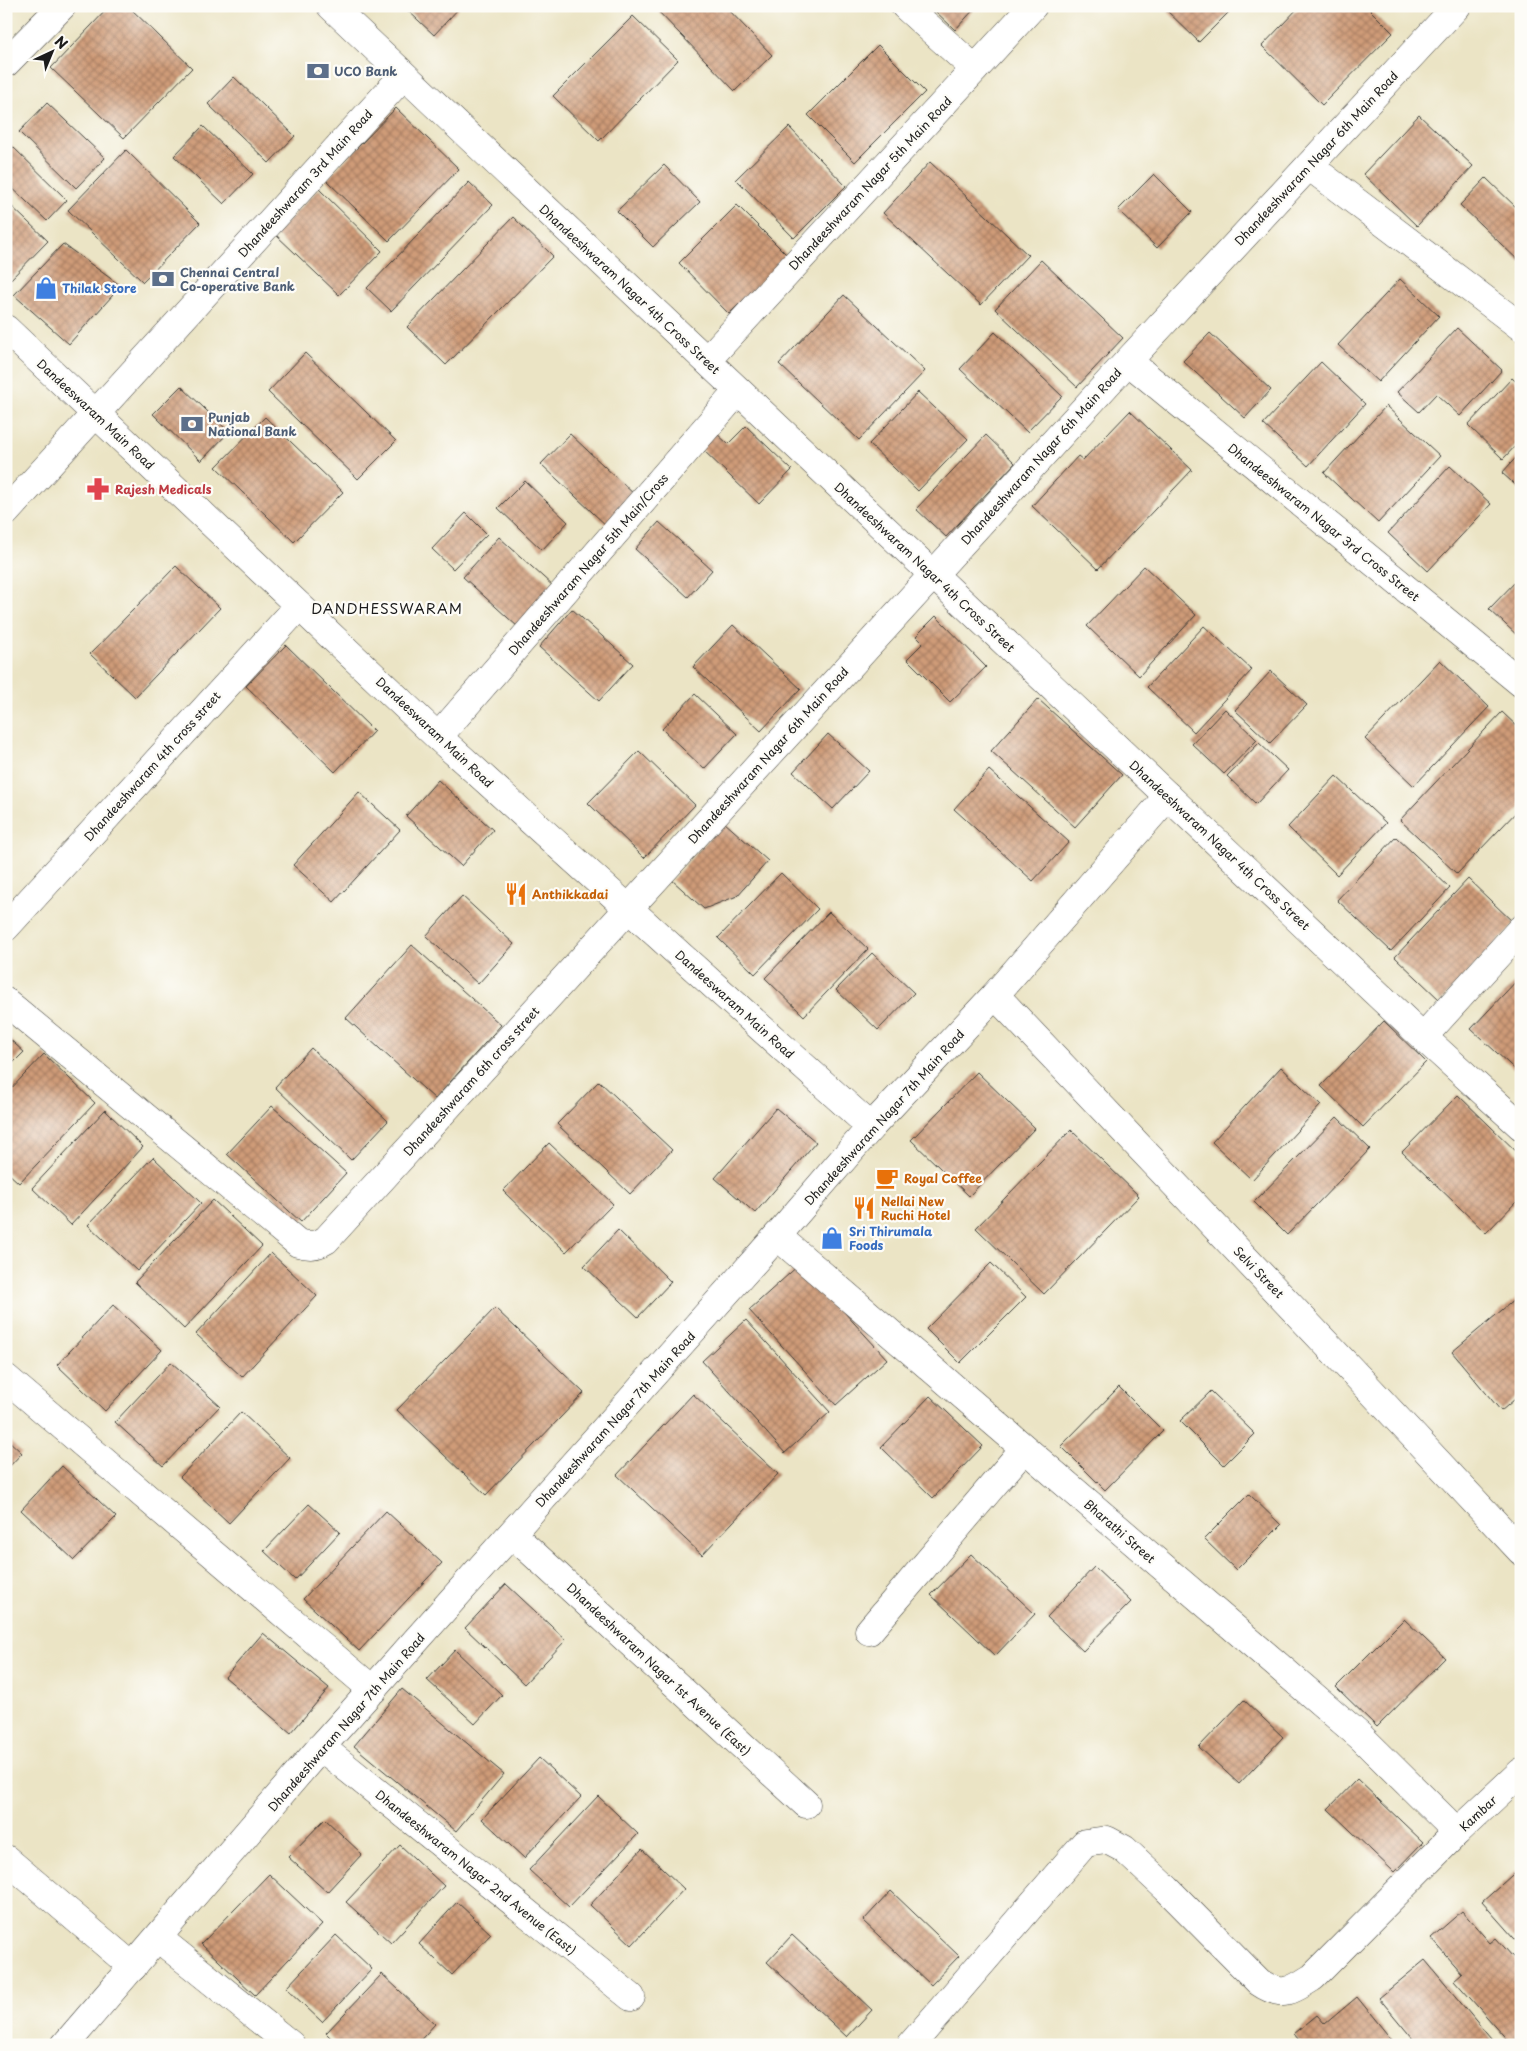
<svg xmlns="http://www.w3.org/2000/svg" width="1527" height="2051" font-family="'Playpen Sans',sans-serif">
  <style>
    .building { fill: url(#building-cross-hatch) }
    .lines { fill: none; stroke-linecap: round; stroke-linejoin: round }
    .street-casing { stroke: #3b3a35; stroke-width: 29 }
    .street { stroke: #fff; stroke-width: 28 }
    .labels { text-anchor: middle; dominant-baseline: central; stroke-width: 4.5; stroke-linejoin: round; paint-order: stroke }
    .service-label { font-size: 12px; font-weight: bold; fill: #4e5e75; stroke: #fdfcf7; text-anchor: start }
    .street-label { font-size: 12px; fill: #1c1c1c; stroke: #fdfcf7 }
    .shop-label { font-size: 12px; font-weight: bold; fill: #366cbe; stroke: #fdfcf7; text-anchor: start }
    .health-label { font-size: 12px; font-weight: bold; fill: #be3a42; stroke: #fdfcf7; text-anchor: start }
    .food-label { font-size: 12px; font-weight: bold; fill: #c56008; stroke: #fdfcf7; text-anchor: start }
    .neighbourhood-label { font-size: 14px; letter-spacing: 1px; fill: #1c1c1c; stroke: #fdfcf7 }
  </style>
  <defs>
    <pattern id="building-cross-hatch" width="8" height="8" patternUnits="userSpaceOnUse" patternTransform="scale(1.25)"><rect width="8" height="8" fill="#cf9b78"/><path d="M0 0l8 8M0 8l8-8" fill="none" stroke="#a77e62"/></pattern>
  </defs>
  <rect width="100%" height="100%" fill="#fdfcf7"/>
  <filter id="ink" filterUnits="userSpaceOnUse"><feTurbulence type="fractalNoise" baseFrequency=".02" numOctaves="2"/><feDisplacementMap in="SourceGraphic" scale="10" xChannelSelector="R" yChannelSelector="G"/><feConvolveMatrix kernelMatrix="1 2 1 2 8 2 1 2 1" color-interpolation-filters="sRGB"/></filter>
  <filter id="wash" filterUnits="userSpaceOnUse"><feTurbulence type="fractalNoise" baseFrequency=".0096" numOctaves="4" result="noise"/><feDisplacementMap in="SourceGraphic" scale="20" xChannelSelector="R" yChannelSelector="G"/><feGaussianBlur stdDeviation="1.12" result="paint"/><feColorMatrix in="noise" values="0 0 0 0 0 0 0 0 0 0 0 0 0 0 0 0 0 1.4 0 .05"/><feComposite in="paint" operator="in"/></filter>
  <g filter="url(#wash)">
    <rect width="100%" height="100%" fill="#ebe4c5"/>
    <g id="blocks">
      <g class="building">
        <path d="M 110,6 L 128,6 L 192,68 L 124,138 L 51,68 Z"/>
        <path d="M 403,6 L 461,6 L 434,35 Z"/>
        <path d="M 653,6 L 725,6 L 772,55 L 735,91 Z"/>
        <path d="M 930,6 L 977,6 L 955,30 Z"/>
        <path d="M 1162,6 L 1227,6 L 1231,10 L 1199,42 Z"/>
        <path d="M 1300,6 L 1366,6 L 1393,33 L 1322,105 L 1262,46 Z"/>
        <path d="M 633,16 L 678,60 L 599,141 L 553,96 Z"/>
        <path d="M 878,45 L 925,92 L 855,162 L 808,115 Z"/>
        <path d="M 234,77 L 295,136 L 269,163 L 208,104 Z"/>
        <path d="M 47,103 L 105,158 L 76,188 L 19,132 Z"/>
        <path d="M 396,108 L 459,169 L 389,241 L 326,180 Z"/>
        <path d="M 1419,115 L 1473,166 L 1417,226 L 1363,174 Z"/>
        <path d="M 203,126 L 253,174 L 224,204 L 174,156 Z"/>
        <path d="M 789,127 L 846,186 L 794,238 L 736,179 Z"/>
        <path d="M 9,143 L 67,200 L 47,221 L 6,182 L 6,146 Z"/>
        <path d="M 126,150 L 200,223 L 143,282 L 68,210 Z"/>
        <path d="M 930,162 L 1028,255 L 981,305 L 883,213 Z"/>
        <path d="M 664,165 L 700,202 L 653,247 L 617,211 Z"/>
        <path d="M 1154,174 L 1192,212 L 1157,248 L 1118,210 Z"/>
        <path d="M 1486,178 L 1521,212 L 1521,263 L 1460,205 Z"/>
        <path d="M 469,182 L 493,205 L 391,311 L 367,288 Z"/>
        <path d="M 319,189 L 382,251 L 339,295 L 275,234 Z"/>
        <path d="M 6,201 L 48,241 L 6,284 Z"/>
        <path d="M 737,205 L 788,256 L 729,314 L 679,263 Z"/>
        <path d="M 513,217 L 553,256 L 446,365 L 407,327 Z"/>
        <path d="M 63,244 L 121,286 L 69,344 L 14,295 Z"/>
        <path d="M 1041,260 L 1123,338 L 1077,387 L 995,309 Z"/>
        <path d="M 1400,279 L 1439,316 L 1378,382 L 1338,345 Z"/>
        <path d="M 844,295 L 925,371 L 859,440 L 779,364 Z"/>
        <path d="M 1457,328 L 1502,370 L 1460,416 L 1436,394 L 1419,412 L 1397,392 Z"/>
        <path d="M 995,332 L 1062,396 L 1027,432 L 960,369 Z"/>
        <path d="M 1210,333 L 1271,390 L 1245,418 L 1183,361 Z"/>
        <path d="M 305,353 L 396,441 L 358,479 L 268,392 Z"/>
        <path d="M 1321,362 L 1365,404 L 1308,466 L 1263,424 Z"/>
        <path d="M 1512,378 L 1521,386 L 1521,440 L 1503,459 L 1468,425 Z"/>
        <path d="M 181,386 L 229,432 L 201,461 L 153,414 Z"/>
        <path d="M 918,392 L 968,439 L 918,491 L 869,444 Z"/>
        <path d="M 1386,406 L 1440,456 L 1378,523 L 1324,473 Z"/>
        <path d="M 1130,411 L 1192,470 L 1098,569 L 1032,506 L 1078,456 L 1083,460 Z"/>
        <path d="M 265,417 L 343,492 L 294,542 L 216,467 Z"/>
        <path d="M 746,426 L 792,470 L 759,504 L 700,447 L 715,432 L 728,444 Z"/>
        <path d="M 570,434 L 637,497 L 609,528 L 541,464 Z"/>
        <path d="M 986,435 L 1015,463 L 946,537 L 916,509 Z"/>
        <path d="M 1521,452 L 1521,490 L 1502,473 Z"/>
        <path d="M 1450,466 L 1491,504 L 1428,571 L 1388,533 Z"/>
        <path d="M 525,481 L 568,522 L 542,550 L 498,508 Z"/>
        <path d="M 466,513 L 487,534 L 453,569 L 432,549 Z"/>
        <path d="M 659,522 L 712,570 L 688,597 L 635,549 Z"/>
        <path d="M 499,537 L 554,587 L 518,627 L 463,577 Z"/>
        <path d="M 176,566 L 220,608 L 135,697 L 90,654 Z"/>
        <path d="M 1144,566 L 1196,615 L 1139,676 L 1087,626 Z"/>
        <path d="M 1521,576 L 1521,639 L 1489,609 Z"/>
        <path d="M 572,609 L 633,664 L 599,701 L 539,647 Z"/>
        <path d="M 936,616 L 986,667 L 950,702 L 907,659 L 923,643 L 916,636 Z"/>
        <path d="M 733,625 L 801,689 L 761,731 L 693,667 Z"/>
        <path d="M 1204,626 L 1252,670 L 1194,732 L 1147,687 Z"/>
        <path d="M 286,645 L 374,731 L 335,772 L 246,686 Z"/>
        <path d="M 1440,660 L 1489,707 L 1414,786 L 1365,739 Z"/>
        <path d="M 1271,671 L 1307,705 L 1270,743 L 1235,710 Z"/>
        <path d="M 695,694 L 737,734 L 704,769 L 662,729 Z"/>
        <path d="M 1038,699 L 1122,775 L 1075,827 L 991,751 Z"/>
        <path d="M 1225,709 L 1257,740 L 1224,774 L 1192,744 Z"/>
        <path d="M 1502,712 L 1521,730 L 1521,807 L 1457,874 L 1400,820 Z"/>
        <path d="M 828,734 L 869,771 L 833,809 L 793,772 Z"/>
        <path d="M 1259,743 L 1288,770 L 1256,804 L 1227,776 Z"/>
        <path d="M 639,751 L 695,805 L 644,858 L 588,803 Z"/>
        <path d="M 989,770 L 1069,842 L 1033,881 L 954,809 Z"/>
        <path d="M 1336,776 L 1386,823 L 1337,875 L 1288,827 Z"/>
        <path d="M 438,780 L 493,830 L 461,866 L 406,816 Z"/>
        <path d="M 359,792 L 400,830 L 334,902 L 293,865 Z"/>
        <path d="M 724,822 L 768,861 L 737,896 L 704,909 L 672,880 Z"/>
        <path d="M 1396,837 L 1450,888 L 1391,951 L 1337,900 Z"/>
        <path d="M 781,873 L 818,909 L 755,974 L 718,938 Z"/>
        <path d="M 1468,879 L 1515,924 L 1441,1001 L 1395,957 Z"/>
        <path d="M 462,896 L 514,944 L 478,984 L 426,936 Z"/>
        <path d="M 829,912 L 868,949 L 804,1016 L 765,978 Z"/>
        <path d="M 412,945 L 501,1025 L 435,1099 L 346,1018 Z"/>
        <path d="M 872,953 L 914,993 L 878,1030 L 836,990 Z"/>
        <path d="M 1521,976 L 1521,1075 L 1471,1029 Z"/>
        <path d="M 1384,1021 L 1426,1062 L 1363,1127 L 1321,1086 Z"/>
        <path d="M 6,1036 L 24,1052 L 6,1070 Z"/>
        <path d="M 311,1048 L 388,1121 L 351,1160 L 275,1087 Z"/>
        <path d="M 44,1054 L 95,1103 L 19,1183 L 6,1171 L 6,1094 Z"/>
        <path d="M 1281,1067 L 1321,1105 L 1252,1180 L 1212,1142 Z"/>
        <path d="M 977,1072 L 1035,1128 L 969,1196 L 911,1140 Z"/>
        <path d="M 599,1081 L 672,1150 L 630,1194 L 557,1124 Z"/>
        <path d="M 1458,1095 L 1521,1156 L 1521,1197 L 1486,1233 L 1402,1152 Z"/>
        <path d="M 272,1106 L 346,1173 L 301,1222 L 227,1154 Z"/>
        <path d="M 776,1108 L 816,1142 L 755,1213 L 715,1178 Z"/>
        <path d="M 105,1110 L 143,1147 L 71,1225 L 32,1188 Z"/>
        <path d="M 1337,1117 L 1370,1149 L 1287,1235 L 1254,1202 Z"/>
        <path d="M 1071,1130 L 1139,1196 L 1044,1294 L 976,1228 Z"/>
        <path d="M 549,1143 L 613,1204 L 566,1252 L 503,1191 Z"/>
        <path d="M 153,1157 L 201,1203 L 137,1271 L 88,1225 Z"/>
        <path d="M 213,1200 L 262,1246 L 184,1329 L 135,1282 Z"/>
        <path d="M 618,1230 L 671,1282 L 638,1317 L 584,1266 Z"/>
        <path d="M 271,1253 L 317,1296 L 242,1377 L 196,1334 Z"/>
        <path d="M 991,1263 L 1026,1297 L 960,1363 L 926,1329 Z"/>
        <path d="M 800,1264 L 887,1359 L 836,1405 L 749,1310 Z"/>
        <path d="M 1521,1294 L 1521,1394 L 1501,1411 L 1452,1352 Z"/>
        <path d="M 113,1305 L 162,1350 L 105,1411 L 57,1365 Z"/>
        <path d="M 495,1308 L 584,1393 L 486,1495 L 397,1410 Z"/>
        <path d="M 746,1320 L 830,1412 L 785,1453 L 702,1361 Z"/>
        <path d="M 171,1362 L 220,1406 L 163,1466 L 115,1422 Z"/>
        <path d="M 1119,1387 L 1163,1431 L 1105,1490 L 1061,1446 Z"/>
        <path d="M 1211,1391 L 1255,1434 L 1224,1465 L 1180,1421 Z"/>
        <path d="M 693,1394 L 778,1474 L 702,1555 L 617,1475 Z"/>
        <path d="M 930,1396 L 983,1446 L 933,1498 L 881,1447 Z"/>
        <path d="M 241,1412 L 290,1458 L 229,1523 L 180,1477 Z"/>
        <path d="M 6,1438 L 22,1453 L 6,1470 Z"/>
        <path d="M 62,1466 L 116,1517 L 74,1560 L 21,1510 Z"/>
        <path d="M 1249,1494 L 1281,1525 L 1236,1570 L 1204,1539 Z"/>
        <path d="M 309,1504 L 340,1532 L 295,1580 L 264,1551 Z"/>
        <path d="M 386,1511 L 442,1563 L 359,1651 L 303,1599 Z"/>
        <path d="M 971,1554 L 1035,1614 L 995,1656 L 931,1595 Z"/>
        <path d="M 1094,1567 L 1131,1602 L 1083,1651 L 1047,1617 Z"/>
        <path d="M 506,1584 L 566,1640 L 524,1684 L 465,1628 Z"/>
        <path d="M 1404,1619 L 1445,1658 L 1377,1727 L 1336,1687 Z"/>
        <path d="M 263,1633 L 329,1688 L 291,1733 L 225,1677 Z"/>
        <path d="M 455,1650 L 502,1695 L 475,1724 L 427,1680 Z"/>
        <path d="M 402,1689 L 504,1774 L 456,1831 L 354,1746 Z"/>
        <path d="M 1244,1700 L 1283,1737 L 1239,1784 L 1199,1747 Z"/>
        <path d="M 539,1758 L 581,1797 L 524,1858 L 482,1819 Z"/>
        <path d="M 1357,1779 L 1423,1842 L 1394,1872 L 1328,1809 Z"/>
        <path d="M 598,1796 L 638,1834 L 569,1907 L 529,1870 Z"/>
        <path d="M 325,1819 L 362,1854 L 327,1892 L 288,1857 Z"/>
        <path d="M 400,1845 L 444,1886 L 391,1943 L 346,1902 Z"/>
        <path d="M 642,1849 L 684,1889 L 632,1945 L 590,1905 Z"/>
        <path d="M 1521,1867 L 1521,1946 L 1482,1902 Z"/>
        <path d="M 269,1874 L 322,1924 L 255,1995 L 201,1944 Z"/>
        <path d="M 891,1891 L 959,1956 L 931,1985 L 863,1921 Z"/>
        <path d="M 457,1902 L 491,1934 L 452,1975 L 419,1944 Z"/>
        <path d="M 1462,1911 L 1490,1943 L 1496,1938 L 1521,1966 L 1521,2036 L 1511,2044 L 1454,1980 L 1462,1973 L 1431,1938 Z"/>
        <path d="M 336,1935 L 372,1969 L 322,2022 L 286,1988 Z"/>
        <path d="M 792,1935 L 872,2010 L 847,2037 L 767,1962 Z"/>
        <path d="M 1425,1960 L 1496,2045 L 1418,2045 L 1379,1998 Z"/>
        <path d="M 382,1974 L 435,2024 L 416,2045 L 338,2045 L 326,2033 Z"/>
        <path d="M 1357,1997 L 1396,2045 L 1303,2045 L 1294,2034 L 1317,2015 L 1325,2024 Z"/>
      </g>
    </g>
  </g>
  <g filter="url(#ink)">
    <use href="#blocks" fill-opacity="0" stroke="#3b3a35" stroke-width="1"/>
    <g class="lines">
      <defs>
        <g id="street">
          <path d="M 331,6 L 1423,1037 L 1521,1126"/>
          <path d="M 905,6 L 975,69"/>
          <path d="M 6,63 L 62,6"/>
          <path d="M 1309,166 L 1521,327"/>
          <path d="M 6,329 L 438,737 L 871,1127"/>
          <path d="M 707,360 L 1033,6"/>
          <path d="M 1128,361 L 1521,683"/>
          <path d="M 6,512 L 403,76"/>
          <path d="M 438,737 L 738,391"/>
          <path d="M 6,927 L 299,606"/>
          <path d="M 995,995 L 1375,1395 L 1521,1551"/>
          <path d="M 6,1002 L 298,1243 C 309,1246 316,1246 326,1240 L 1128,361 L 1457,6"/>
          <path d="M 1423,1037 L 1521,929"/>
          <path d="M 777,1236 L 1360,1736 L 1457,1832"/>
          <path d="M 6,1378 L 373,1690"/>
          <path d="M 512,1534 L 806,1804"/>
          <path d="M 869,1631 L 1024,1449"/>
          <path d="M 321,1747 L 631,1997"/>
          <path d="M 6,1859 L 133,1967"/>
          <path d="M 158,1938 L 291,2045"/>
          <path d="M 65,2045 L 321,1747 L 777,1236 L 871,1127 L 995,995 L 1168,796"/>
          <path d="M 911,2045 L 1085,1843 L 1107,1840 L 1124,1849 L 1167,1889 L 1259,1982 C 1282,1998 1291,1991 1313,1977 L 1457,1832 L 1521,1772"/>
        </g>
      </defs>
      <use href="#street" class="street-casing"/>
      <use href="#street" class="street"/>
    </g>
  </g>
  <defs>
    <symbol id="bank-bare" viewBox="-9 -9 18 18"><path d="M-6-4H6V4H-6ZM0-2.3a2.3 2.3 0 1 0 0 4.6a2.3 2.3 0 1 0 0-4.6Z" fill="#5c6f8a" stroke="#fdfcf7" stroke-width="2.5" paint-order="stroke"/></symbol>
    <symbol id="shop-bare" viewBox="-9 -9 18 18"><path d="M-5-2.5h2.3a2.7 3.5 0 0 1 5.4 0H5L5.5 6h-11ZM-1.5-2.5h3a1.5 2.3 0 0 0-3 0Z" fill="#3f7fe0" stroke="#fdfcf7" stroke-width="2.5" paint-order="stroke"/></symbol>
    <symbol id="pharmacy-bare" viewBox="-9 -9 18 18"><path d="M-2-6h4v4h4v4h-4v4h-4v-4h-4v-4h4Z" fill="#e0444e" stroke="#fdfcf7" stroke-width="2.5" paint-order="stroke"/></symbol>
    <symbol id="restaurant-bare" viewBox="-9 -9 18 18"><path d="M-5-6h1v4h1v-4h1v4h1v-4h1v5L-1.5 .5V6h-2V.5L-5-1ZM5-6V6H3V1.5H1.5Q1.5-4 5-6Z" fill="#e8710a" stroke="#fdfcf7" stroke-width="2.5" paint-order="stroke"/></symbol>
    <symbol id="cafe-bare" viewBox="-9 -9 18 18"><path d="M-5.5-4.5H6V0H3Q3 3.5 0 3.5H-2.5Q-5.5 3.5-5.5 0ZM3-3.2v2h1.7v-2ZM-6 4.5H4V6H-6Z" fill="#e8710a" stroke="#fdfcf7" stroke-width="2.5" paint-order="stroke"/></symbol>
  </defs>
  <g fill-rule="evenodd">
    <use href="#bank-bare" x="302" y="55" width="32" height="32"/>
    <use href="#bank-bare" x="147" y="263" width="32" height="32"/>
    <use href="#shop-bare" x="30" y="272" width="32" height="32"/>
    <use href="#bank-bare" x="176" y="408" width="32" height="32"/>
    <use href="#pharmacy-bare" x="82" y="473" width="32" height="32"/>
    <use href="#restaurant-bare" x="500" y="878" width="32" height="32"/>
    <use href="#cafe-bare" x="871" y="1162" width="32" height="32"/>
    <use href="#restaurant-bare" x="848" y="1192" width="32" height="32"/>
    <use href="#shop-bare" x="816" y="1222" width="32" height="32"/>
  </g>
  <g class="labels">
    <g class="service-label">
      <text x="334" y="71">UCO Bank</text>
      <text x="180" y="272">Chennai Central<tspan x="180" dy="14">Co-operative Bank</tspan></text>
      <text x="208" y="417">Punjab<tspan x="208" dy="14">National Bank</tspan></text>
    </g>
    <g class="street-label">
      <text transform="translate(1316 158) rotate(-47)">Dhandeeshwaram Nagar 6th Main Road</text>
      <text transform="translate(305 183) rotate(-48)">Dhandeeshwaram 3rd Main Road</text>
      <text transform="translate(870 183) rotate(-47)">Dhandeeshwaram Nagar 5th Main Road</text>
      <text transform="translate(630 289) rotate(43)">Dhandeeshwaram Nagar 4th Cross Street</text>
      <text transform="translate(96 414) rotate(43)">Dandeeswaram Main Road</text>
      <text transform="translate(1041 456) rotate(-48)">Dhandeeshwaram Nagar 6th Main Road</text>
      <text transform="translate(1324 522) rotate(39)">Dhandeeshwaram Nagar 3rd Cross Street</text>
      <text transform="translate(588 564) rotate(-49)">Dhandeeshwaram Nagar 5th Main/Cross</text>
      <text transform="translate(925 567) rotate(43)">Dhandeeshwaram Nagar 4th Cross Street</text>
      <text transform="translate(435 732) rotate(43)">Dandeeswaram Main Road</text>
      <text transform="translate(768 755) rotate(-48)">Dhandeeshwaram Nagar 6th Main Road</text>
      <text transform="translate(152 766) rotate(-48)">Dhandeeshwaram 4th cross street</text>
      <text transform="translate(1220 845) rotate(43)">Dhandeeshwaram Nagar 4th Cross Street</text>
      <text transform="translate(735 1004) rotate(42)">Dandeeswaram Main Road</text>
      <text transform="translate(471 1081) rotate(-48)">Dhandeeshwaram 6th cross street</text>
      <text transform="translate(884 1117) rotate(-48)">Dhandeeshwaram Nagar 7th Main Road</text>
      <text transform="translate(1259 1272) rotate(46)">Selvi Street</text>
      <text transform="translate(615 1419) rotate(-48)">Dhandeeshwaram Nagar 7th Main Road</text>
      <text transform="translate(1120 1531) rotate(41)">Bharathi Street</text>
      <text transform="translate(659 1669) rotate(43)">Dhandeeshwaram Nagar 1st Avenue (East)</text>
      <text transform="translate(346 1722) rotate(-49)">Dhandeeshwaram Nagar 7th Main Road</text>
      <text transform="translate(1478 1813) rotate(-43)">Kambar</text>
      <text transform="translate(476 1872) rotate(39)">Dhandeeshwaram Nagar 2nd Avenue (East)</text>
    </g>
    <g class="shop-label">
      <text x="62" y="288">Thilak Store</text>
      <text x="849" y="1231">Sri Thirumala<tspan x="849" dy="14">Foods</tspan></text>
    </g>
    <g class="health-label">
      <text x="115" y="489">Rajesh Medicals</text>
    </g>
    <g class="food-label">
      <text x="532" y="894">Anthikkadai</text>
      <text x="904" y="1178">Royal Coffee</text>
      <text x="881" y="1201">Nellai New<tspan x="881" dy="14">Ruchi Hotel</tspan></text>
    </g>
    <g class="neighbourhood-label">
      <text x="387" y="608">DANDHESSWARAM</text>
    </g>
  </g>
  <rect width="1527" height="2051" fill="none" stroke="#fdfcf7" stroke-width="25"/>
  <g transform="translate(52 52) rotate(44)" stroke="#fdfcf7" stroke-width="4" paint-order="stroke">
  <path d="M0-4L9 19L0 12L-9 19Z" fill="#1c1c1c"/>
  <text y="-8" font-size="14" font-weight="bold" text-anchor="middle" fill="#1c1c1c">N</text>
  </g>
</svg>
